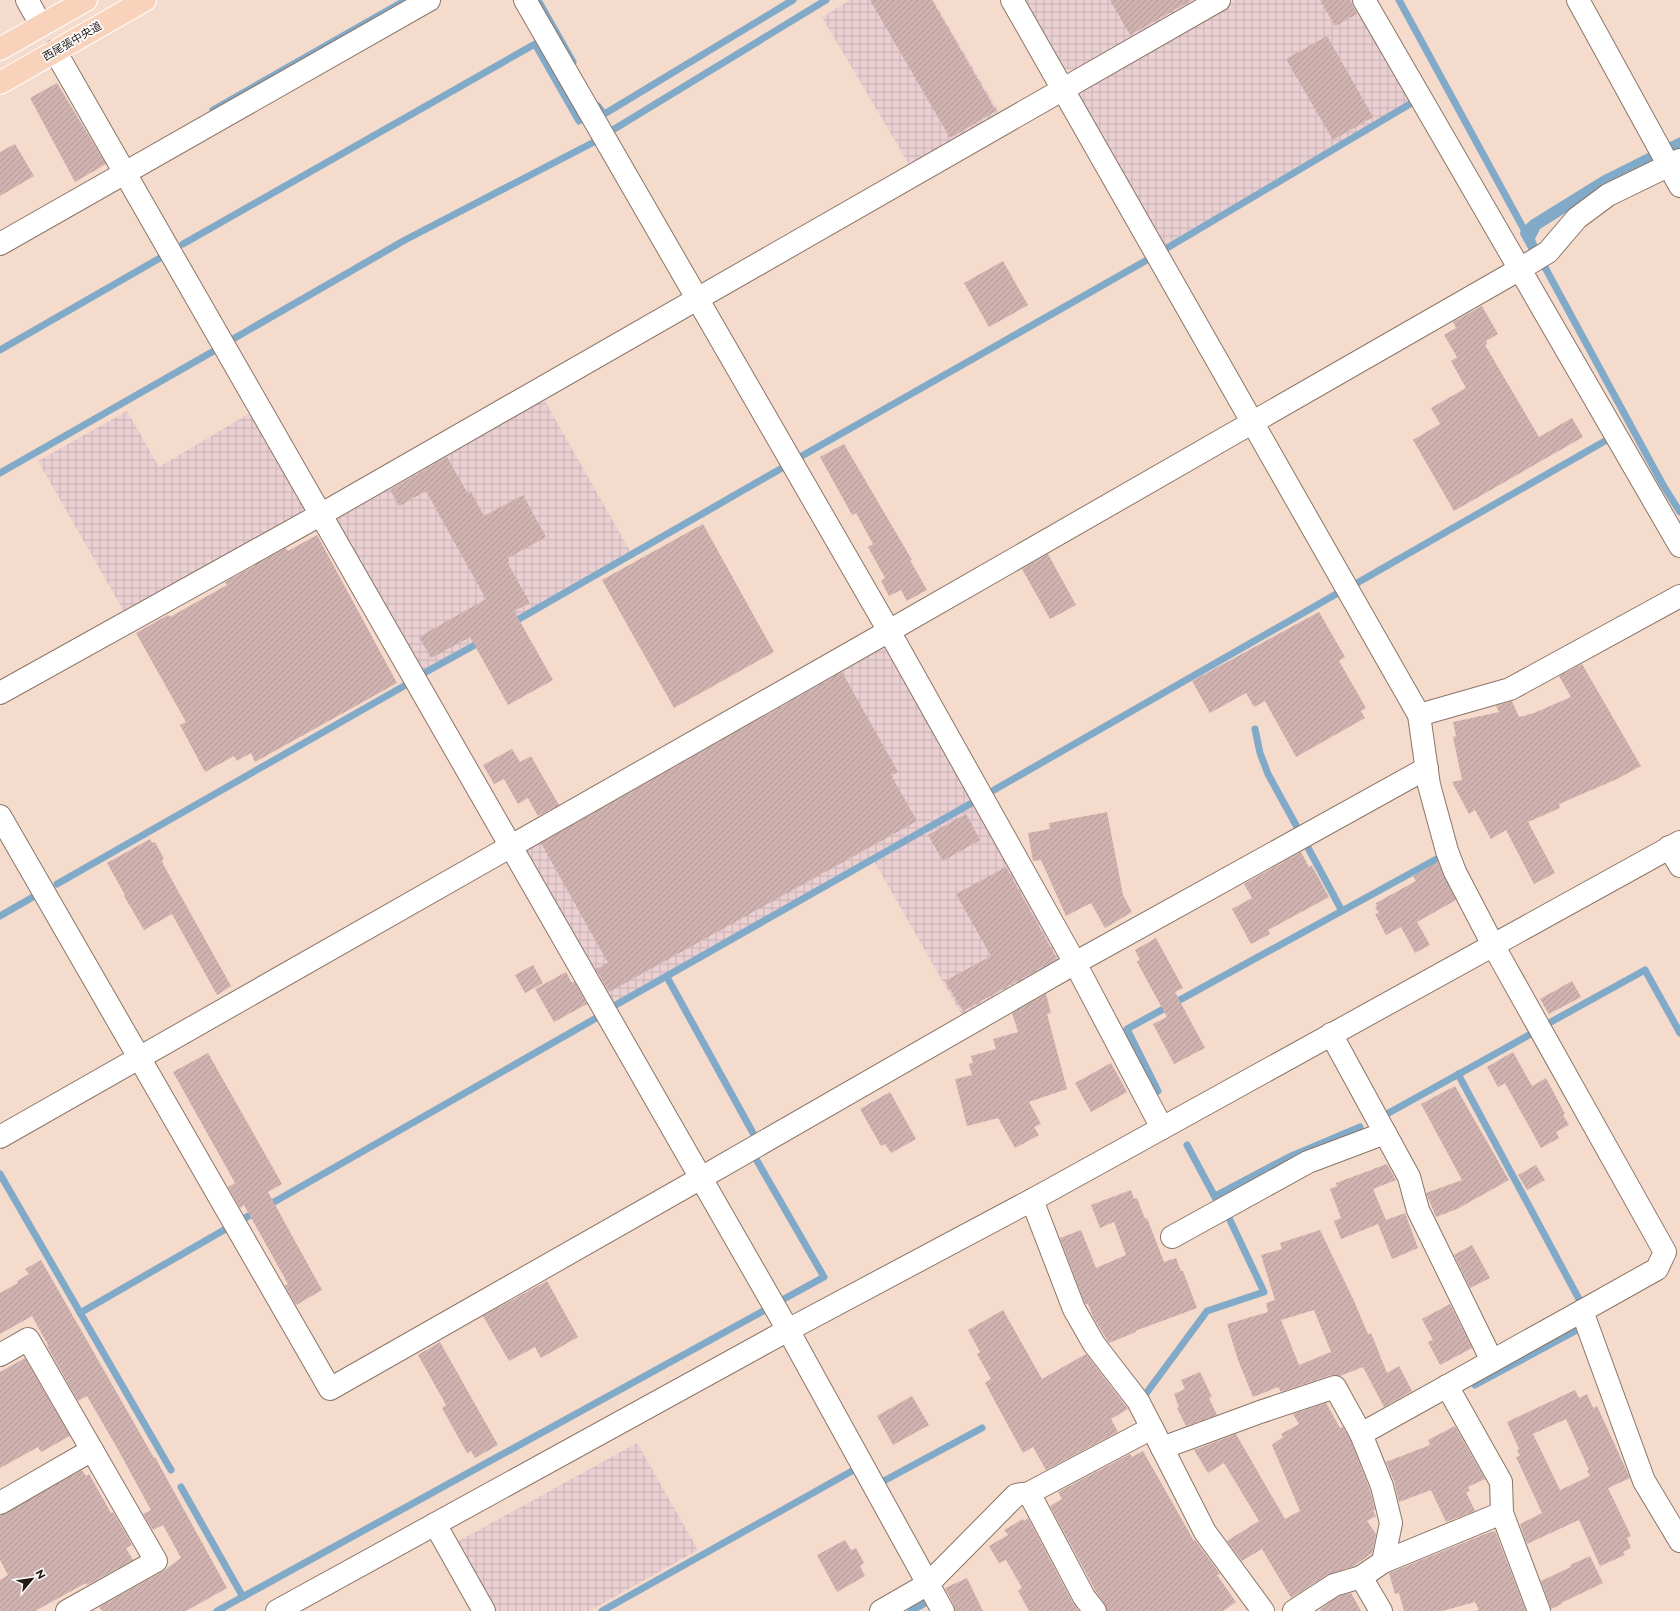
<svg xmlns="http://www.w3.org/2000/svg" width="1680" height="1611" font-family="Montserrat,'Noto Sans JP',sans-serif">
  <style>
    .industrial { fill: url(#industrial-grid) }
    .water { fill: #81a9c8 }
    .lines { fill: none; stroke-linecap: round; stroke-linejoin: round }
    .stream { stroke: #81a9c8; stroke-width: 7 }
    .building { fill: url(#building-hatch); fill-rule: evenodd }
    .minor-casing { stroke: #8b7567; stroke-width: 24 }
    .major-casing { stroke: #fff; stroke-width: 24 }
    .minor { stroke: #fff; stroke-width: 22 }
    .major { stroke: #f8d2ba; stroke-width: 22 }
    .labels { text-anchor: middle; dominant-baseline: central; stroke-width: 3.5; stroke-linejoin: round; paint-order: stroke }
    .street-label { font-size: 11px; fill: #241b16; stroke: #fff }
  </style>
  <defs>
    <pattern id="industrial-grid" width="8" height="8" patternUnits="userSpaceOnUse"><rect width="8" height="8" fill="#eacfd3"/><path d="M0 4h8M4 0v8" fill="none" stroke="#c9b1b4"/></pattern>
    <pattern id="building-hatch" width="6" height="6" patternUnits="userSpaceOnUse"><rect width="6" height="6" fill="#d0b2b0"/><path d="M-1 1l2-2M0 6l6-6M5 7l2-2" fill="none" stroke="#b29897"/></pattern>
  </defs>
  <rect width="100%" height="100%" fill="#f5dbcc"/>
  <g class="industrial">
    <path d="M 850,0 L 933,0 L 1000,114 L 910,166 L 822,17 Z"/>
    <path d="M 1023,0 L 1199,0 L 1072,71 L 1061,67 Z"/>
    <path d="M 1236,0 L 1354,0 L 1411,100 L 1161,247 L 1076,97 L 1081,86 Z"/>
    <path d="M 542,396 L 630,551 L 422,671 L 336,522 L 338,512 Z"/>
    <path d="M 127,411 L 159,467 L 250,413 L 304,506 L 302,516 L 126,615 L 38,461 Z"/>
    <path d="M 876,648 L 885,649 L 972,800 L 611,1006 L 525,855 L 528,844 Z"/>
    <path d="M 974,804 L 1061,954 L 1056,964 L 963,1017 L 874,861 Z"/>
    <path d="M 637,1443 L 698,1550 L 589,1611 L 491,1611 L 457,1542 Z"/>
  </g>
  <path class="water" d="M 1680,137 L 1680,150 L 1603,189 L 1540,229 L 1535,239 L 1540,251 L 1532,256 L 1520,234 L 1521,229 L 1531,220 L 1602,176 Z"/>
  <g class="lines">
    <g class="stream">
      <path d="M 538,0 L 573,62"/>
      <path d="M 1399,0 L 1527,235"/>
      <path d="M 598,106 L 602,112 L 606,113 L 793,0"/>
      <path d="M 213,110 L 406,0"/>
      <path d="M 611,131 L 826,0"/>
      <path d="M 183,244 L 535,44 L 579,121"/>
      <path d="M 1167,248 L 1410,104"/>
      <path d="M 1541,260 L 1663,485 L 1680,512"/>
      <path d="M 233,339 L 405,240 L 594,142"/>
      <path d="M 0,350 L 160,258"/>
      <path d="M 800,457 L 1147,260"/>
      <path d="M 0,473 L 212,352"/>
      <path d="M 1357,583 L 1605,441"/>
      <path d="M 512,623 L 782,468"/>
      <path d="M 426,672 L 482,641"/>
      <path d="M 1255,729 L 1260,753 L 1268,774 L 1297,827"/>
      <path d="M 994,790 L 1338,593"/>
      <path d="M 1306,844 L 1342,911"/>
      <path d="M 57,884 L 404,686"/>
      <path d="M 0,916 L 33,897"/>
      <path d="M 667,977 L 753,1133"/>
      <path d="M 614,1006 L 970,804"/>
      <path d="M 1549,1023 L 1645,970 L 1680,1033"/>
      <path d="M 1458,1074 L 1579,1299"/>
      <path d="M 1158,1091 L 1127,1029 L 1442,856"/>
      <path d="M 1385,1115 L 1529,1035"/>
      <path d="M 1187,1145 L 1216,1199"/>
      <path d="M 756,1159 L 824,1277 L 782,1300"/>
      <path d="M 0,1174 L 171,1470"/>
      <path d="M 1215,1196 L 1289,1157 L 1360,1127"/>
      <path d="M 267,1206 L 598,1017"/>
      <path d="M 245,1218 L 257,1211"/>
      <path d="M 80,1313 L 224,1230"/>
      <path d="M 1475,1385 L 1577,1330"/>
      <path d="M 1142,1399 L 1207,1311 L 1264,1292 L 1229,1218"/>
      <path d="M 880,1483 L 982,1428"/>
      <path d="M 181,1487 L 243,1597"/>
      <path d="M 217,1611 L 765,1310"/>
      <path d="M 602,1611 L 852,1471"/>
      <path d="M 911,1611 L 927,1602"/>
    </g>
  </g>
  <g class="building">
    <path d="M 870,0 L 932,0 L 996,111 L 950,138 Z"/>
    <path d="M 1110,0 L 1192,0 L 1130,35 Z"/>
    <path d="M 1320,0 L 1350,0 L 1357,14 L 1335,26 Z"/>
    <path d="M 1327,36 L 1373,117 L 1333,140 L 1286,59 Z"/>
    <path d="M 57,83 L 106,164 L 75,182 L 30,98 Z"/>
    <path d="M 15,144 L 34,176 L 0,196 L 0,152 Z"/>
    <path d="M 1003,261 L 1028,305 L 989,327 L 964,283 Z"/>
    <path d="M 1482,306 L 1498,334 L 1486,341 L 1487,344 L 1485,345 L 1539,437 L 1572,418 L 1583,437 L 1454,511 L 1413,440 L 1440,424 L 1431,408 L 1466,388 L 1451,361 L 1457,357 L 1444,335 L 1456,328 L 1453,322 Z"/>
    <path d="M 844,444 L 912,560 L 910,560 L 927,590 L 907,601 L 901,590 L 889,596 L 881,581 L 885,578 L 868,547 L 873,544 L 856,513 L 852,515 L 820,457 Z"/>
    <path d="M 447,457 L 468,494 L 471,492 L 484,516 L 523,495 L 546,537 L 508,558 L 509,561 L 507,562 L 530,603 L 514,611 L 553,680 L 508,705 L 470,637 L 431,658 L 419,637 L 486,599 L 426,491 L 399,506 L 390,490 Z"/>
    <path d="M 703,524 L 774,652 L 674,708 L 602,580 Z"/>
    <path d="M 317,535 L 397,683 L 255,762 L 251,753 L 237,761 L 234,756 L 205,772 L 180,725 L 186,722 L 136,633 L 168,615 L 170,617 L 227,585 L 225,582 L 286,548 L 288,551 Z"/>
    <path d="M 1048,554 L 1076,605 L 1050,619 L 1022,569 Z"/>
    <path d="M 1319,612 L 1345,657 L 1339,661 L 1366,708 L 1361,711 L 1365,718 L 1296,757 L 1265,701 L 1254,707 L 1246,693 L 1210,713 L 1192,681 Z"/>
    <path d="M 1582,664 L 1641,766 L 1617,779 L 1559,804 L 1560,808 L 1528,822 L 1555,873 L 1534,884 L 1506,830 L 1491,839 L 1475,810 L 1469,814 L 1452,782 L 1462,780 L 1453,737 L 1456,736 L 1453,722 L 1499,712 L 1496,706 L 1512,701 L 1519,717 L 1534,713 L 1571,697 L 1559,676 Z"/>
    <path d="M 842,672 L 898,772 L 891,775 L 917,821 L 609,992 L 596,969 L 608,963 L 541,843 Z"/>
    <path d="M 512,749 L 520,762 L 531,756 L 559,805 L 538,816 L 528,798 L 518,804 L 504,779 L 494,784 L 483,765 Z"/>
    <path d="M 1107,812 L 1123,895 L 1132,912 L 1105,928 L 1091,903 L 1066,916 L 1041,860 L 1033,861 L 1028,833 L 1050,829 L 1049,823 Z"/>
    <path d="M 966,814 L 980,840 L 943,861 L 928,835 Z"/>
    <path d="M 150,839 L 152,843 L 155,842 L 164,859 L 162,860 L 163,864 L 231,986 L 217,995 L 172,914 L 144,930 L 124,896 L 125,895 L 107,863 Z"/>
    <path d="M 1301,852 L 1309,867 L 1312,866 L 1329,897 L 1268,930 L 1270,934 L 1251,944 L 1232,909 L 1252,898 L 1244,884 Z"/>
    <path d="M 1438,862 L 1456,900 L 1417,922 L 1430,945 L 1415,953 L 1401,927 L 1386,935 L 1375,914 L 1379,913 L 1375,907 L 1377,906 L 1376,903 L 1416,881 L 1413,876 Z"/>
    <path d="M 1006,867 L 1057,959 L 963,1011 L 945,981 L 991,956 L 956,894 Z"/>
    <path d="M 1156,938 L 1183,988 L 1175,992 L 1205,1048 L 1174,1064 L 1153,1024 L 1167,1017 L 1137,962 L 1140,960 L 1135,950 Z"/>
    <path d="M 533,965 L 543,983 L 525,993 L 515,975 Z"/>
    <path d="M 566,972 L 572,983 L 574,981 L 587,1004 L 554,1022 L 535,989 Z"/>
    <path d="M 1572,981 L 1581,997 L 1549,1014 L 1540,999 Z"/>
    <path d="M 1046,994 L 1051,1013 L 1047,1014 L 1067,1089 L 1029,1102 L 1041,1124 L 1034,1127 L 1039,1135 L 1015,1148 L 998,1118 L 967,1126 L 955,1079 L 972,1075 L 969,1064 L 973,1063 L 971,1056 L 996,1049 L 993,1039 L 1018,1032 L 1012,1013 Z"/>
    <path d="M 1513,1052 L 1532,1086 L 1546,1078 L 1565,1114 L 1563,1115 L 1569,1125 L 1556,1132 L 1559,1138 L 1541,1148 L 1505,1083 L 1498,1087 L 1487,1067 Z"/>
    <path d="M 208,1053 L 282,1184 L 268,1192 L 322,1290 L 296,1305 L 285,1286 L 288,1284 L 244,1205 L 240,1208 L 228,1187 L 235,1183 L 173,1072 Z"/>
    <path d="M 1111,1063 L 1127,1092 L 1091,1112 L 1075,1083 Z"/>
    <path d="M 1455,1086 L 1509,1180 L 1457,1209 L 1436,1217 L 1426,1193 L 1462,1180 L 1421,1104 Z"/>
    <path d="M 890,1092 L 916,1139 L 891,1153 L 885,1144 L 881,1146 L 860,1109 Z"/>
    <path d="M 1387,1164 L 1396,1180 L 1373,1189 L 1386,1220 L 1405,1213 L 1418,1248 L 1392,1259 L 1378,1224 L 1341,1239 L 1334,1221 L 1341,1218 L 1330,1189 L 1337,1186 L 1336,1183 Z"/>
    <path d="M 1536,1165 L 1545,1180 L 1527,1190 L 1518,1175 Z"/>
    <path d="M 1131,1190 L 1134,1199 L 1137,1198 L 1145,1219 L 1147,1218 L 1164,1262 L 1176,1258 L 1181,1271 L 1183,1271 L 1197,1308 L 1135,1331 L 1136,1332 L 1109,1343 L 1093,1317 L 1088,1304 L 1085,1304 L 1060,1238 L 1081,1230 L 1096,1268 L 1126,1255 L 1114,1222 L 1100,1228 L 1091,1205 Z"/>
    <path d="M 1320,1230 L 1354,1301 L 1368,1334 L 1371,1333 L 1387,1373 L 1399,1366 L 1412,1391 L 1384,1407 L 1363,1367 L 1340,1376 L 1331,1375 L 1281,1392 L 1278,1387 L 1253,1397 L 1238,1360 L 1227,1324 L 1268,1312 L 1266,1303 L 1275,1300 L 1261,1255 L 1282,1249 L 1280,1243 ZM 1314,1310 L 1331,1352 L 1299,1365 L 1281,1320 Z"/>
    <path d="M 1472,1245 L 1490,1278 L 1470,1288 L 1454,1255 Z"/>
    <path d="M 41,1260 L 154,1458 L 155,1457 L 227,1588 L 186,1611 L 102,1611 L 99,1607 L 162,1572 L 181,1558 L 163,1525 L 153,1530 L 143,1514 L 151,1510 L 116,1446 L 87,1396 L 78,1401 L 47,1346 L 48,1345 L 32,1316 L 0,1334 L 0,1293 L 18,1283 L 17,1281 L 29,1274 L 25,1269 Z"/>
    <path d="M 547,1281 L 578,1337 L 541,1358 L 535,1347 L 509,1361 L 483,1316 Z"/>
    <path d="M 1450,1304 L 1472,1348 L 1440,1365 L 1428,1342 L 1433,1340 L 1422,1319 Z"/>
    <path d="M 1003,1310 L 1042,1379 L 1086,1354 L 1128,1409 L 1111,1419 L 1118,1432 L 1046,1470 L 1033,1447 L 1023,1453 L 985,1383 L 991,1379 L 977,1354 L 980,1352 L 968,1330 Z"/>
    <path d="M 440,1342 L 498,1445 L 475,1458 L 471,1451 L 467,1453 L 442,1408 L 446,1405 L 418,1355 Z"/>
    <path d="M 25,1358 L 70,1436 L 41,1452 L 38,1447 L 0,1468 L 0,1372 Z"/>
    <path d="M 1200,1372 L 1212,1397 L 1209,1398 L 1217,1415 L 1186,1426 L 1177,1408 L 1179,1407 L 1174,1394 L 1185,1389 L 1181,1380 Z"/>
    <path d="M 1575,1390 L 1579,1398 L 1587,1394 L 1593,1408 L 1597,1406 L 1630,1478 L 1608,1488 L 1631,1536 L 1627,1538 L 1631,1548 L 1623,1552 L 1625,1555 L 1600,1566 L 1579,1520 L 1527,1544 L 1520,1524 L 1542,1513 L 1516,1457 L 1520,1456 L 1517,1450 L 1519,1449 L 1507,1422 ZM 1566,1419 L 1589,1470 L 1587,1471 L 1590,1476 L 1560,1490 L 1533,1434 Z"/>
    <path d="M 912,1396 L 929,1425 L 893,1445 L 877,1416 Z"/>
    <path d="M 1326,1403 L 1340,1428 L 1343,1427 L 1350,1439 L 1370,1490 L 1375,1510 L 1373,1511 L 1376,1516 L 1367,1521 L 1376,1534 L 1372,1553 L 1354,1566 L 1327,1575 L 1291,1598 L 1262,1549 L 1242,1561 L 1227,1541 L 1259,1521 L 1224,1463 L 1208,1473 L 1194,1450 L 1236,1434 L 1285,1519 L 1300,1511 L 1272,1445 L 1283,1437 L 1281,1434 L 1299,1424 L 1293,1414 Z"/>
    <path d="M 1455,1426 L 1485,1479 L 1468,1487 L 1470,1491 L 1466,1492 L 1475,1511 L 1446,1522 L 1431,1490 L 1399,1502 L 1394,1481 L 1386,1462 L 1430,1445 L 1428,1440 Z"/>
    <path d="M 1143,1451 L 1194,1541 L 1195,1540 L 1220,1574 L 1217,1575 L 1236,1602 L 1223,1611 L 1107,1611 L 1105,1604 L 1095,1590 L 1050,1506 L 1062,1499 L 1058,1492 L 1130,1454 L 1132,1457 Z"/>
    <path d="M 82,1470 L 86,1476 L 89,1474 L 111,1513 L 113,1512 L 131,1543 L 132,1545 L 126,1548 L 133,1560 L 87,1585 L 86,1583 L 35,1611 L 0,1611 L 0,1580 L 8,1575 L 0,1560 L 0,1516 Z"/>
    <path d="M 1028,1518 L 1073,1603 L 1079,1611 L 1029,1611 L 1018,1591 L 1022,1588 L 1006,1560 L 999,1563 L 989,1546 L 1008,1535 L 1004,1530 L 1023,1519 L 1024,1521 Z"/>
    <path d="M 1495,1531 L 1526,1611 L 1476,1611 L 1479,1610 L 1475,1602 L 1442,1611 L 1404,1611 L 1399,1593 L 1395,1594 L 1389,1573 L 1485,1534 Z"/>
    <path d="M 845,1540 L 851,1550 L 856,1548 L 864,1563 L 860,1566 L 865,1576 L 837,1592 L 817,1555 Z"/>
    <path d="M 1590,1556 L 1603,1583 L 1561,1603 L 1562,1604 L 1551,1609 L 1541,1581 L 1571,1567 L 1570,1565 Z"/>
    <path d="M 967,1578 L 983,1611 L 955,1611 L 954,1605 L 945,1588 Z"/>
    <path d="M 1351,1593 L 1361,1611 L 1321,1611 L 1320,1609 L 1339,1596 Z"/>
  </g>
  <g class="lines">
    <defs>
      <g id="minor">
        <path d="M 27,0 L 41,25"/>
        <path d="M 525,0 L 889,631 L 1075,963 L 1162,1128"/>
        <path d="M 1012,0 L 1419,715 L 1429,785 L 1447,851 L 1455,872 L 1493,945 L 1665,1252 L 1657,1269 L 1582,1311 L 1644,1481 L 1680,1541"/>
        <path d="M 1364,0 L 1680,546"/>
        <path d="M 1578,0 L 1680,186"/>
        <path d="M 55,51 L 788,1330 L 943,1611"/>
        <path d="M 0,244 L 429,0"/>
        <path d="M 0,693 L 320,515 L 1219,0"/>
        <path d="M 1419,715 L 1510,689 L 1680,596"/>
        <path d="M 0,816 L 330,1389 L 701,1178 L 1075,963 L 1427,768"/>
        <path d="M 1669,847 L 1680,866"/>
        <path d="M 1331,1034 L 1409,1177 L 1418,1210 L 1492,1361"/>
        <path d="M 0,1137 L 889,631 L 1520,269 L 1548,252 L 1577,218 L 1608,195 L 1680,160"/>
        <path d="M 1032,1200 L 1074,1309 L 1094,1344 L 1138,1401 L 1152,1428"/>
        <path d="M 1172,1237 L 1308,1162 L 1385,1133"/>
        <path d="M 0,1355 L 28,1339 L 156,1561 L 67,1611"/>
        <path d="M 1447,1386 L 1501,1482 L 1502,1513 L 1539,1611"/>
        <path d="M 1361,1434 L 1582,1311"/>
        <path d="M 1162,1448 L 1260,1412 L 1335,1387 L 1361,1434 L 1382,1486 L 1391,1523 L 1383,1562"/>
        <path d="M 1029,1493 L 1084,1597 L 1095,1611"/>
        <path d="M 0,1503 L 92,1450"/>
        <path d="M 435,1524 L 484,1611"/>
        <path d="M 1361,1577 L 1383,1562 L 1502,1513"/>
        <path d="M 277,1611 L 788,1330 L 1032,1200 L 1680,842"/>
        <path d="M 881,1611 L 928,1584 L 1016,1495 L 1029,1493 L 1152,1428 L 1205,1532 L 1263,1611"/>
        <path d="M 1294,1611 L 1334,1585 L 1361,1577 L 1381,1611"/>
      </g>
      <g id="major">
        <path d="M 0,49 L 86,0"/>
        <path d="M 0,83 L 145,0"/>
      </g>
    </defs>
    <use href="#minor" class="minor-casing"/>
    <use href="#major" class="major-casing"/>
    <use href="#minor" class="minor"/>
    <use href="#major" class="major"/>
  </g>
  <g class="labels">
    <g class="street-label">
      <text transform="translate(72 41) rotate(-30)">西尾張中央道</text>
    </g>
  </g>
  <g transform="translate(32 1579) rotate(61)" stroke="#ffffff" stroke-width="3" paint-order="stroke">
  <path d="M0-3L7 15L0 10L-7 15Z" fill="#241b16"/>
  <text y="-6" font-size="11" font-weight="bold" text-anchor="middle" fill="#241b16">N</text>
  </g>
</svg>
